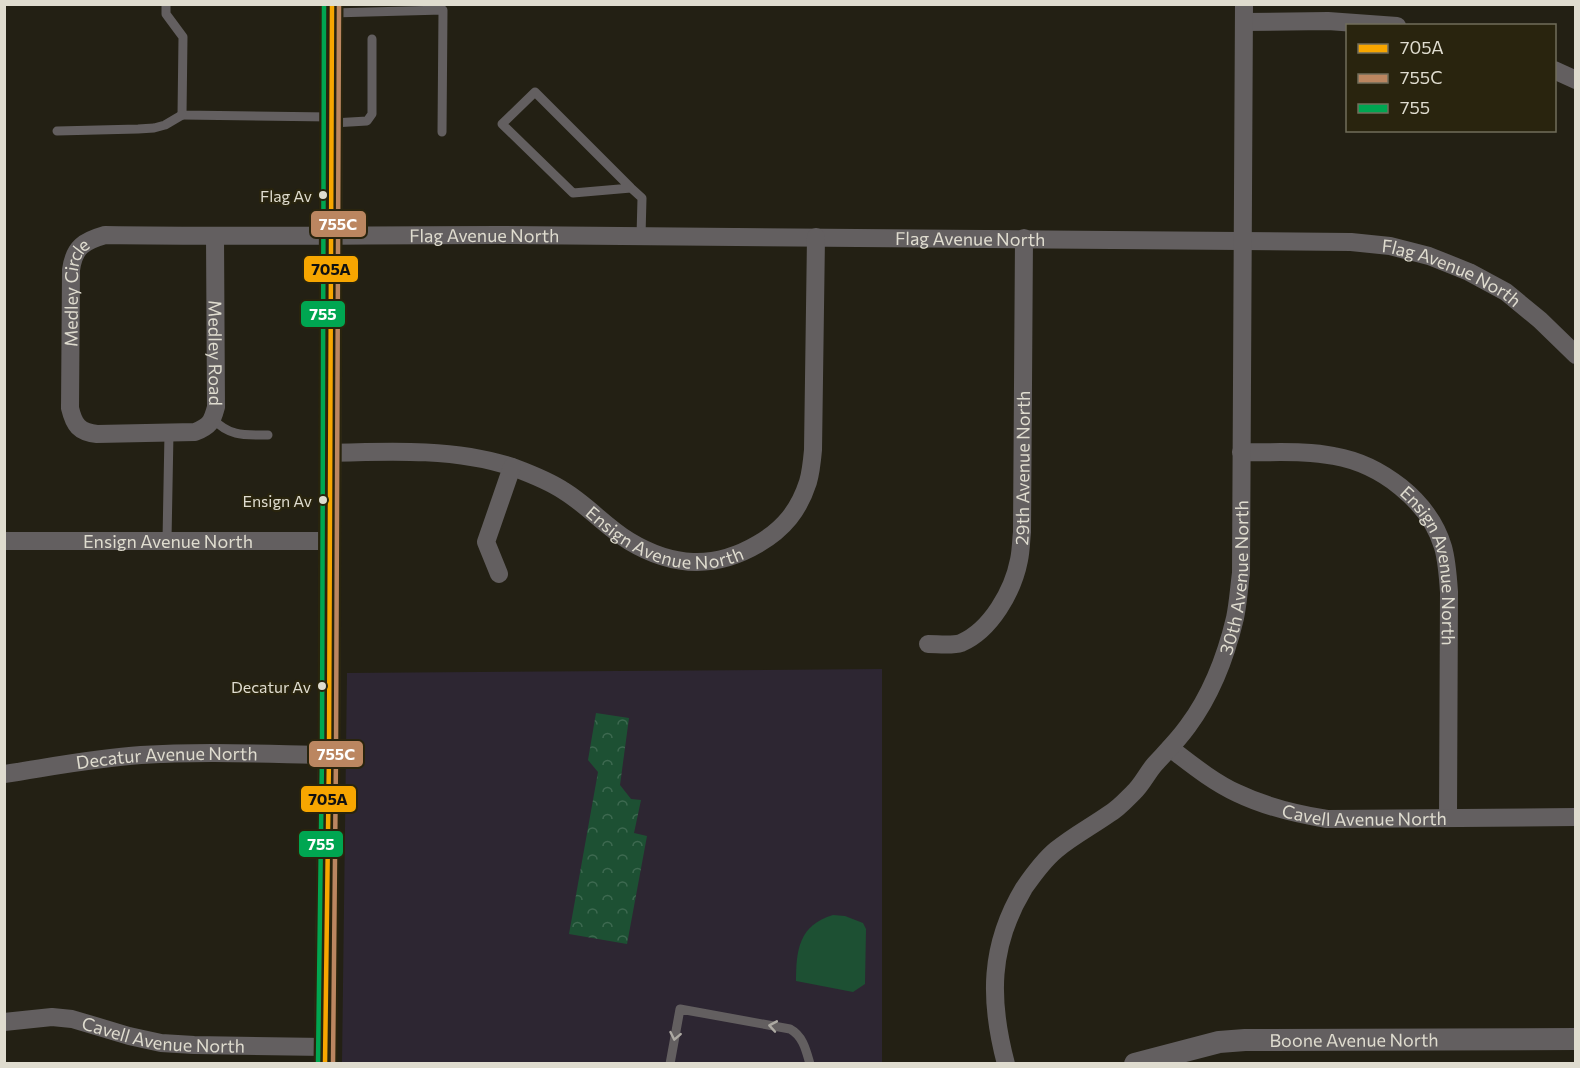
<svg xmlns="http://www.w3.org/2000/svg" width="1580" height="1068" font-family="Commissioner,sans-serif">
  <style>
    .education { fill: #2d2632 }
    .grass { fill: #1d5033 }
    .park { fill: url(#park-crowns) }
    .lines { fill: none; stroke-linecap: round; stroke-linejoin: round }
    .service { stroke: #635f60; stroke-width: 9 }
    .minor { stroke: #635f60; stroke-width: 18 }
    .tertiary { stroke: #635f60; stroke-width: 22 }
    .bus-1-casing { stroke: #29240e; stroke-width: 9 }
    .bus-2-casing { stroke: #29240e; stroke-width: 9 }
    .bus-3-casing { stroke: #29240e; stroke-width: 9 }
    .bus-1 { stroke: #f7a600; stroke-width: 4.5 }
    .bus-2 { stroke: #bb8660; stroke-width: 4.5 }
    .bus-3 { stroke: #00a651; stroke-width: 4.5 }
    .oneway { stroke: #adaaa3 }
    .bus-dot { fill: #dfdccf; stroke: #29240e; stroke-width: 2 }
    .labels { text-anchor: middle; dominant-baseline: central; stroke-width: 4.5; stroke-linejoin: round; paint-order: stroke }
    .bus-label { font-size: 16px; fill: #dfdccf; stroke: #29240e; text-anchor: end }
    .street-label { font-size: 18px; fill: #dfdccf; stroke: #29240e }
    .line-badge { stroke: #29240e; stroke-width: 2 }
    .badge-label { font-size: 16px; text-anchor: middle; font-weight: bold; fill: #fff }
    .pale-badge-label { font-size: 16px; text-anchor: middle; font-weight: bold; fill: #111 }
  </style>
  <defs>
    <pattern id="park-crowns" width="20" height="18" patternUnits="userSpaceOnUse" patternTransform="scale(1.5)"><rect width="20" height="18" fill="#1d5033"/><path d="M2 6a3 3 0 1 1 6 0M12 15a3 3 0 1 1 6 0" fill="none" stroke="#3d6950"/></pattern>
  </defs>
  <rect width="100%" height="100%" fill="#232014"/>
  <path class="education" d="M 882,669 L 882,1063 L 342,1064 L 347,673 Z"/>
  <path class="grass" d="M 833,915 L 845,916 L 863,923 L 866,929 L 865,984 L 853,992 L 796,981 C 796,950 799,925 833,915 Z"/>
  <path class="park" d="M 596,713 L 629,718 L 620,785 L 631,799 L 641,800 L 634,833 L 647,836 L 627,944 L 569,934 L 598,772 L 588,760 Z"/>
  <g class="lines">
    <g class="service">
      <path d="M 166,4 L 166,14 L 183,37 L 182,115 L 331,117"/>
      <path d="M 332,13 L 443,10 L 442,132"/>
      <path d="M 333,123 L 367,121 L 372,114 L 372,39"/>
      <path d="M 57,131 L 138,129 L 154,128 L 165,125 L 182,115"/>
      <path d="M 631,188 L 573,193 L 502,124 L 535,92 L 631,188 L 642,198 L 641,236"/>
      <path d="M 213,419 C 230,437 245,435 268,435"/>
      <path d="M 167,540 L 169,433"/>
      <path d="M 670,1064 L 680,1009 L 790,1029 C 803,1036 806,1050 810,1064"/>
    </g>
    <g class="minor">
      <path d="M 1244,22 L 1328,21 L 1397,26"/>
      <path d="M 1554,70 L 1576,80"/>
      <path id="s1" d="M 215,237 L 216,407 C 212,422 210,426 195,432 L 97,434 C 79,432 74,425 70,408 L 71,270 C 74,247 84,241 105,235 C 237,237 368,235 499,235 C 783,237 1067,239 1351,242 L 1390,246 L 1429,256 L 1469,272 L 1506,292 L 1540,320 L 1576,355"/>
      <path id="s2" d="M 1241,452 C 1272,453 1304,450 1334,456 C 1380,464 1429,500 1443,547 C 1447,561 1448,577 1449,592 L 1448,818"/>
      <path id="s3" d="M 329,453 C 388,451 459,448 515,468 C 531,474 549,481 564,491 C 587,505 606,527 629,541 C 672,567 714,570 758,544 C 784,529 799,510 808,482 C 811,472 812,461 813,450 L 816,237"/>
      <path id="s4" d="M 4,541 L 330,541"/>
      <path d="M 499,574 L 486,542 L 512,467"/>
      <path id="s5" d="M 928,644 C 938,644 952,646 961,643 C 991,630 1013,591 1019,560 C 1021,551 1021,541 1022,532 L 1024,238"/>
      <path id="s6" d="M 1170,748 C 1191,764 1213,782 1237,793 C 1266,807 1296,814 1327,819 L 1576,817"/>
      <path id="s7" d="M 4,774 C 50,767 95,758 141,755 C 203,751 267,754 329,755"/>
      <path id="s8" d="M 4,1022 L 52,1017 L 72,1019 L 129,1036 L 161,1043 L 194,1045 L 325,1047"/>
      <path id="s9" d="M 1006,1064 C 989,1000 989,946 1024,888 C 1033,875 1044,860 1056,850 C 1073,836 1092,826 1109,814 C 1118,809 1126,800 1133,793 C 1142,785 1147,773 1155,764 C 1166,752 1178,740 1188,726 C 1211,695 1226,656 1235,618 C 1238,604 1239,588 1241,573 L 1244,4"/>
    </g>
    <g class="tertiary">
      <path d="M 325,1064 L 329,755 L 332,4"/>
      <path id="s10" d="M 1135,1064 L 1219,1042 L 1245,1040 L 1576,1039"/>
    </g>
    <defs>
      <path id="bus-1" d="M 325,1064 L 329,755 L 332,4"/>
      <path id="bus-2" d="M 333,1064 L 336,755 L 339,4"/>
      <path id="bus-3" d="M 318,1064 L 322,755 L 324,4"/>
    </defs>
    <use href="#bus-1" class="bus-1-casing"/>
    <use href="#bus-2" class="bus-2-casing"/>
    <use href="#bus-3" class="bus-3-casing"/>
    <use href="#bus-1" class="bus-1"/>
    <use href="#bus-2" class="bus-2"/>
    <use href="#bus-3" class="bus-3"/>
  </g>
  <defs><path id="oneway-chevron" d="M-2-3.5L2.5 0L-2 3.5" fill="none" stroke-width="1.6" stroke-linecap="round" stroke-linejoin="round" transform="scale(1.5)"/></defs>
  <g class="oneway">
    <use href="#oneway-chevron" transform="translate(773 1026) rotate(-170)"/>
    <use href="#oneway-chevron" transform="translate(675 1036) rotate(101)"/>
  </g>
  <g class="bus-dot">
    <circle cx="323" cy="195" r="5"/>
    <circle cx="323" cy="500" r="5"/>
    <circle cx="322" cy="686" r="5"/>
  </g>
  <g class="labels">
    <g class="bus-label">
      <text x="312" y="195">Flag Av</text>
      <text x="312" y="500">Ensign Av</text>
      <text x="311" y="686">Decatur Av</text>
    </g>
    <g class="street-label">
      <text stroke="none"><textPath href="#s1" startOffset="914">Flag Avenue North</textPath></text>
      <text stroke="none"><textPath href="#s1" startOffset="1400">Flag Avenue North</textPath></text>
      <text stroke="none"><textPath href="#s1" startOffset="1887">Flag Avenue North</textPath></text>
      <text stroke="none"><textPath href="#s1" startOffset="460">Medley Circle</textPath></text>
      <text stroke="none"><textPath href="#s1" startOffset="116">Medley Road</textPath></text>
      <text stroke="none"><textPath href="#s5" startOffset="230">29th Avenue North</textPath></text>
      <text stroke="none"><textPath href="#s3" startOffset="358">Ensign Avenue North</textPath></text>
      <text stroke="none"><textPath href="#s4" startOffset="164">Ensign Avenue North</textPath></text>
      <text stroke="none"><textPath href="#s2" startOffset="256">Ensign Avenue North</textPath></text>
      <text stroke="none"><textPath href="#s9" startOffset="574">30th Avenue North</textPath></text>
      <text stroke="none"><textPath href="#s7" startOffset="164">Decatur Avenue North</textPath></text>
      <text stroke="none"><textPath href="#s6" startOffset="212">Cavell Avenue North</textPath></text>
      <text stroke="none"><textPath href="#s8" startOffset="162">Cavell Avenue North</textPath></text>
      <text stroke="none"><textPath href="#s10" startOffset="222">Boone Avenue North</textPath></text>
    </g>
  </g>
  <g class="line-badge">
    <rect x="310" y="210" width="57" height="28" rx="6" fill="#bb8660"/>
    <rect x="303" y="255" width="56" height="28" rx="6" fill="#f7a600"/>
    <rect x="300" y="300" width="46" height="28" rx="6" fill="#00a651"/>
    <rect x="308" y="740" width="56" height="28" rx="6" fill="#bb8660"/>
    <rect x="300" y="785" width="57" height="28" rx="6" fill="#f7a600"/>
    <rect x="298" y="830" width="46" height="28" rx="6" fill="#00a651"/>
  </g>
  <g class="badge-label">
    <text x="338" y="230">755C</text>
    <text x="323" y="320">755</text>
    <text x="336" y="760">755C</text>
    <text x="321" y="850">755</text>
  </g>
  <g class="pale-badge-label">
    <text x="331" y="275">705A</text>
    <text x="328" y="805">705A</text>
  </g>
  <rect width="1580" height="1068" fill="none" stroke="#dfdccf" stroke-width="12"/>
  <rect x="1346" y="24" width="210" height="108" fill="#29240e" stroke="#726e5b" stroke-width="1.5"/>
  <rect x="1358" y="44" width="30" height="9" fill="#f7a600" stroke="#726e5b" stroke-width="1.5"/>
  <text x="1400" y="54" font-size="18" fill="#dfdccf">705A</text>
  <rect x="1358" y="74" width="30" height="9" fill="#bb8660" stroke="#726e5b" stroke-width="1.5"/>
  <text x="1400" y="84" font-size="18" fill="#dfdccf">755C</text>
  <rect x="1358" y="104" width="30" height="9" fill="#00a651" stroke="#726e5b" stroke-width="1.5"/>
  <text x="1400" y="114" font-size="18" fill="#dfdccf">755</text>
</svg>
